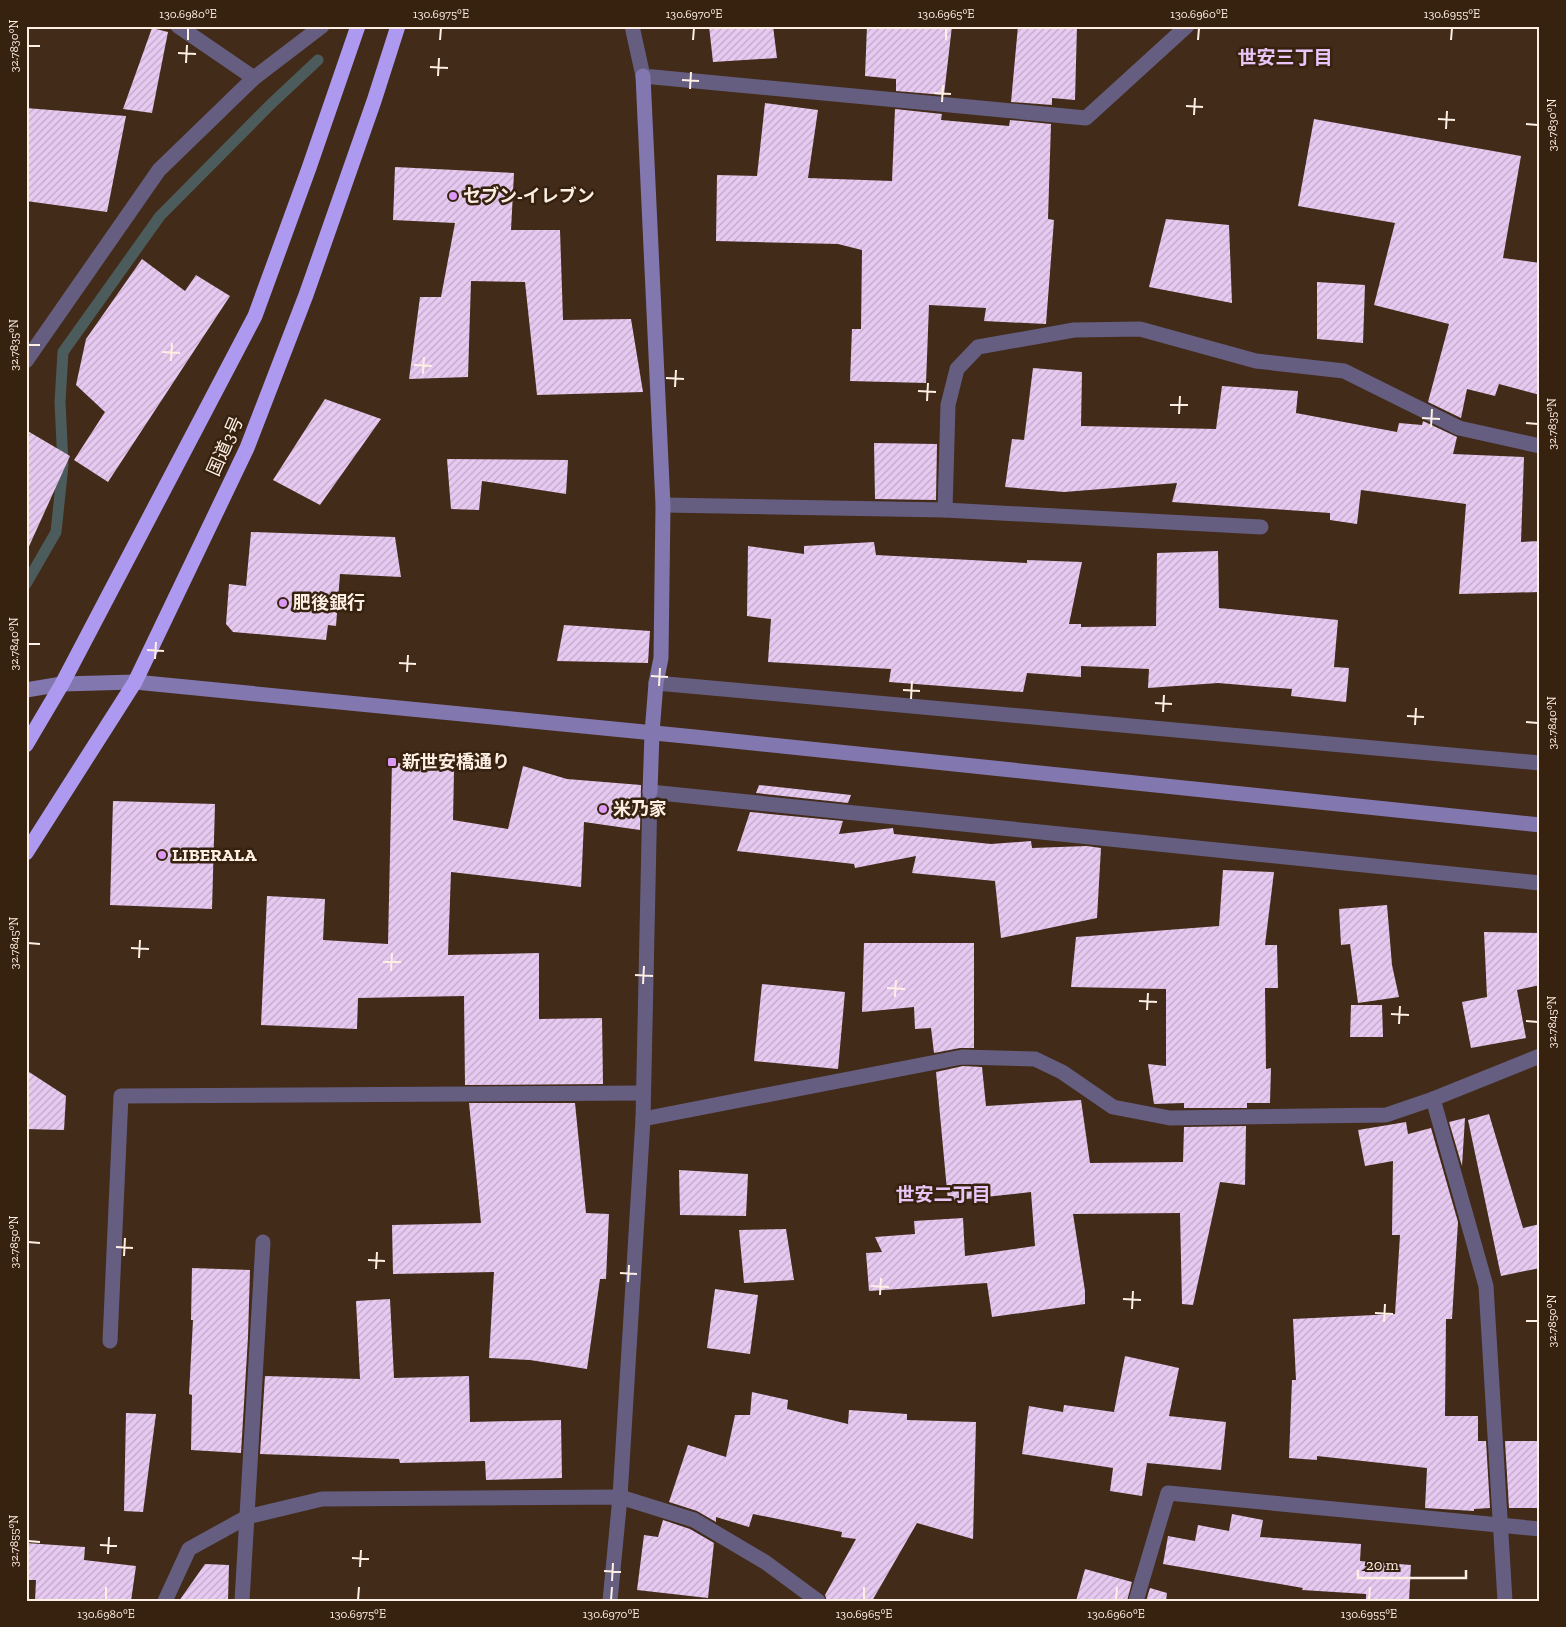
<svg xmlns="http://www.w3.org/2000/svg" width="1566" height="1627" font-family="'Zilla Slab','Noto Sans JP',serif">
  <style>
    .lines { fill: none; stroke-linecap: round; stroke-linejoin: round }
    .stream { stroke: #4c5c5c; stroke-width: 11 }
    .building { fill: url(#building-hatch) }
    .lane { stroke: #655e81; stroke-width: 15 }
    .street { stroke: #655e81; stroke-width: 15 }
    .secondary { stroke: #8277ae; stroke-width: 15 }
    .highway { stroke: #ad9af0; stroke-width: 15 }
    .ticks { fill: none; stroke: #feefe4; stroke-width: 2 }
    .poi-dot { fill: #db99f5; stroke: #37210f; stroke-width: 2 }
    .labels { text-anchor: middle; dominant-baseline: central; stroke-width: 5; stroke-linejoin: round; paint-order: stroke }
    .poi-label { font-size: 18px; font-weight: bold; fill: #feefe4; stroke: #37210f; text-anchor: start }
    .street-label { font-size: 18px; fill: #feefe4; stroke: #37210f }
    .neighbourhood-label { font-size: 19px; font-weight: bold; fill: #eac5f8; stroke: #37210f }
    .neatline { fill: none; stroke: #feefe4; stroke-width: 2 }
    .ticks-label { font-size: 12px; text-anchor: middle; fill: #feefe4 }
  </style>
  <defs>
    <pattern id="building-hatch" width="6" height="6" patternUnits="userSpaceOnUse" patternTransform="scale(1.25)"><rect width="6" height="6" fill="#e7c9f1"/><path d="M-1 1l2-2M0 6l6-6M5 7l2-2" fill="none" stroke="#c0a9c6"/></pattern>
  </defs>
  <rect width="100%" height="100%" fill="#422b19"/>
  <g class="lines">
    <path class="stream" d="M 26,584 L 56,532 L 63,465 L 60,402 L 63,352 L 160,216 L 271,104 L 318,60"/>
  </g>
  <g class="building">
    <path d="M 709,26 L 773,26 L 777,58 L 713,62 Z"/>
    <path d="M 867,26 L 952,26 L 944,95 L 896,91 L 896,79 L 865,76 Z"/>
    <path d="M 1018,26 L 1077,26 L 1075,100 L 1052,98 L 1052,105 L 1011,102 Z"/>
    <path d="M 152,28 L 168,32 L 152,113 L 123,109 Z"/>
    <path d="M 765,103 L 818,110 L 808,178 L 892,181 L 895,109 L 942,114 L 941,120 L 1009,126 L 1010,120 L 1051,124 L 1048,219 L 1054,220 L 1046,324 L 984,321 L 986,308 L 929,305 L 926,383 L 850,381 L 852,329 L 861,329 L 862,250 L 838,244 L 716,241 L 717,175 L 757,176 Z"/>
    <path d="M 26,108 L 126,116 L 107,212 L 26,201 Z"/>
    <path d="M 1314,119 L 1521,156 L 1503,258 L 1540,263 L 1540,395 L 1499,384 L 1495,396 L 1467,389 L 1461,418 L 1428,402 L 1449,324 L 1374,305 L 1395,223 L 1298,206 Z"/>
    <path d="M 395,167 L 514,173 L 511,230 L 560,230 L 563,320 L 631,319 L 643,392 L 537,395 L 525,282 L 471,281 L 468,377 L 409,379 L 420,297 L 441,297 L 455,223 L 393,220 Z"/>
    <path d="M 1166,219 L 1229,225 L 1232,303 L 1149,287 Z"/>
    <path d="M 142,259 L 185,291 L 196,275 L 230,296 L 108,482 L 74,460 L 105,412 L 76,385 L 86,339 Z"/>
    <path d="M 1317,282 L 1365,285 L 1363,343 L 1317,339 Z"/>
    <path d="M 1033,368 L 1082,372 L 1081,426 L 1216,429 L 1222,386 L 1298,391 L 1296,413 L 1397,432 L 1399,423 L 1422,425 L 1423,421 L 1457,437 L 1453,454 L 1524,457 L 1521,542 L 1540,541 L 1540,592 L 1459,594 L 1466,504 L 1361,490 L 1357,524 L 1330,520 L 1330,513 L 1172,502 L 1177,483 L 1064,492 L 1005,487 L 1012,439 L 1024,440 Z"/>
    <path d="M 325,399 L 381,419 L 320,505 L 273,480 Z"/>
    <path d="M 26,430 L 70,456 L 26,553 Z"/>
    <path d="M 874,443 L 937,444 L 936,500 L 875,499 Z"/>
    <path d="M 447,459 L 568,460 L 566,494 L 482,481 L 479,510 L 451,509 Z"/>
    <path d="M 251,532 L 395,537 L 401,577 L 340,574 L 336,626 L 328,625 L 326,640 L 233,632 L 226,624 L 229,584 L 246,586 Z"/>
    <path d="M 874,542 L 876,555 L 1027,563 L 1027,560 L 1082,562 L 1069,624 L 1081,624 L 1081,627 L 1156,626 L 1157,553 L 1218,551 L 1219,608 L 1338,620 L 1334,667 L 1349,668 L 1346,702 L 1291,696 L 1292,689 L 1218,683 L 1148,688 L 1149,669 L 1081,666 L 1081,677 L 1027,673 L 1023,692 L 889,682 L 891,669 L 768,662 L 771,619 L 747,616 L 748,546 L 804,554 L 804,546 Z"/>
    <path d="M 564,625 L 650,631 L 648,663 L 557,661 Z"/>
    <path d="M 392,762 L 454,771 L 453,820 L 508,829 L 523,766 L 567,779 L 641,785 L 640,830 L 584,822 L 581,887 L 451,872 L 448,955 L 539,953 L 539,1019 L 602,1018 L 603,1084 L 465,1085 L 464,996 L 358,998 L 357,1029 L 261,1025 L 267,896 L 325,899 L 323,940 L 388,944 Z"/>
    <path d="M 759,785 L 851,795 L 848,803 L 756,793 Z"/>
    <path d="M 113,801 L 215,804 L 212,909 L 110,905 Z"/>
    <path d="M 750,812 L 843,821 L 839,834 L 893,828 L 894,834 L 991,844 L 1031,841 L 1032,848 L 1087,846 L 1101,848 L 1097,918 L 1001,938 L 995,881 L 912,873 L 916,856 L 855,868 L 854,864 L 737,851 Z"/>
    <path d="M 1223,870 L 1274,872 L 1265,945 L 1277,945 L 1278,988 L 1265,988 L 1266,1069 L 1271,1068 L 1270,1103 L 1247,1103 L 1247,1108 L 1184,1108 L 1184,1103 L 1154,1104 L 1148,1064 L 1166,1066 L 1166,989 L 1071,987 L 1076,937 L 1219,926 Z"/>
    <path d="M 1387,905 L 1392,965 L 1399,997 L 1358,1003 L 1350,944 L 1341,945 L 1339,909 Z"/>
    <path d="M 1484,932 L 1540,933 L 1540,985 L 1517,990 L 1526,1038 L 1471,1048 L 1462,1002 L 1487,997 Z"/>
    <path d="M 864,943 L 974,943 L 974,1048 L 960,1048 L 934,1053 L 931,1028 L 915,1029 L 914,1007 L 862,1012 Z"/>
    <path d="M 762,984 L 845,992 L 838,1069 L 754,1061 Z"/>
    <path d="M 1351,1005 L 1382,1005 L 1383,1037 L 1350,1037 Z"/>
    <path d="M 963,1066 L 982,1067 L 986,1106 L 1081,1100 L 1090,1163 L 1183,1162 L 1184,1127 L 1246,1126 L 1245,1185 L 1220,1182 L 1193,1305 L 1182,1304 L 1180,1213 L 1073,1214 L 1085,1291 L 1085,1304 L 992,1317 L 987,1283 L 869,1291 L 866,1253 L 882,1252 L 875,1237 L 915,1234 L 914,1221 L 963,1218 L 965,1256 L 1035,1246 L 1031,1192 L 948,1201 L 936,1072 Z"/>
    <path d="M 26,1070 L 66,1096 L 64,1130 L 26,1129 Z"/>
    <path d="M 469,1103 L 575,1103 L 586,1213 L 609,1214 L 606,1279 L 600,1279 L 587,1369 L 530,1360 L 489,1358 L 494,1272 L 393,1274 L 392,1225 L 481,1223 Z"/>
    <path d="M 1489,1114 L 1523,1228 L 1540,1224 L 1540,1268 L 1501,1276 L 1468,1120 Z"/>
    <path d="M 1465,1118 L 1462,1166 L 1449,1122 Z"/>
    <path d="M 1406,1122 L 1408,1134 L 1431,1128 L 1458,1222 L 1452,1319 L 1446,1319 L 1445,1416 L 1478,1416 L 1478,1441 L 1486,1441 L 1490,1508 L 1474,1509 L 1474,1511 L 1425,1508 L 1427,1468 L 1317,1456 L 1317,1460 L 1289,1458 L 1292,1380 L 1296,1380 L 1293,1319 L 1395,1314 L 1400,1235 L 1392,1235 L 1393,1161 L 1365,1166 L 1358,1130 Z"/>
    <path d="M 679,1170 L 748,1174 L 746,1216 L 680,1215 Z"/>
    <path d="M 786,1229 L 794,1280 L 744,1283 L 739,1230 Z"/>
    <path d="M 192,1268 L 250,1270 L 248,1337 L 241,1453 L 191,1450 L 192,1395 L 189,1394 L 193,1320 L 191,1320 Z"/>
    <path d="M 715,1289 L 758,1295 L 750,1354 L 707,1348 Z"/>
    <path d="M 390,1299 L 394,1378 L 469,1376 L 470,1422 L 561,1420 L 562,1478 L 486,1480 L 485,1461 L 400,1463 L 399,1459 L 260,1454 L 265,1376 L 360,1379 L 356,1301 Z"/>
    <path d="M 1125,1356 L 1179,1368 L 1169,1416 L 1226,1422 L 1221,1470 L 1147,1463 L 1142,1496 L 1110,1491 L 1113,1468 L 1022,1454 L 1029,1406 L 1063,1412 L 1064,1405 L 1114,1412 Z"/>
    <path d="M 752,1392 L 788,1400 L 787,1409 L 848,1424 L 849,1410 L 907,1414 L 907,1420 L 976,1422 L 973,1539 L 917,1523 L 872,1601 L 827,1601 L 825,1595 L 856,1539 L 841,1537 L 842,1532 L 753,1514 L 749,1527 L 716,1517 L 716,1522 L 697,1511 L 669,1502 L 688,1445 L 726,1457 L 735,1415 L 750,1415 Z"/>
    <path d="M 126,1413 L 156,1414 L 143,1512 L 124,1511 Z"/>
    <path d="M 1505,1441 L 1540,1441 L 1540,1508 L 1509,1508 Z"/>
    <path d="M 1232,1514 L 1263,1520 L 1260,1537 L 1361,1544 L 1360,1561 L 1411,1565 L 1409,1601 L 1366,1601 L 1366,1594 L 1302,1590 L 1303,1588 L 1163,1564 L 1168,1536 L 1195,1541 L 1198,1525 L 1229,1531 Z"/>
    <path d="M 663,1520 L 690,1529 L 714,1543 L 708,1598 L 637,1590 L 644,1535 L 658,1537 Z"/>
    <path d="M 26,1543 L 85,1547 L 84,1560 L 136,1566 L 131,1601 L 35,1601 L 36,1580 L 26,1580 Z"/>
    <path d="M 205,1564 L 229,1565 L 228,1601 L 179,1601 Z"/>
    <path d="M 1085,1569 L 1132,1582 L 1127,1601 L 1076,1601 Z"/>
    <path d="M 1150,1588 L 1167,1593 L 1166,1601 L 1146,1601 Z"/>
  </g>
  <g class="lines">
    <g class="lane">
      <path d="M 945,510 L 1261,527"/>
      <path d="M 110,1341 L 121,1096 L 643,1093"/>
      <path d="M 242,1601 L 263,1242"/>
    </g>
    <g class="street">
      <path d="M 178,26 L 254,78"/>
      <path d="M 632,26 L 643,76 L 1086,118 L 1187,26"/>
      <path d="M 26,361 L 159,170 L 254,78 L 322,26"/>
      <path d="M 663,505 L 945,510 L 948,405 L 957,369 L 978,347 L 1074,330 L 1140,329 L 1256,361 L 1344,371 L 1459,428 L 1540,446"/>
      <path d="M 656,683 L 1540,763"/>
      <path d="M 1433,1099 L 1486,1286 L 1505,1601"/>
      <path d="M 643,1119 L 962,1057 L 1035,1059 L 1062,1072 L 1113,1107 L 1170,1118 L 1386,1115 L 1433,1099 L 1540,1056"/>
      <path d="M 165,1601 L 189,1549 L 247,1517 L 322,1499 L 620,1497 L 694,1520 L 765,1562 L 818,1601"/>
      <path d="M 610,1601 L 620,1497 L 643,1119 L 650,792 L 1540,883"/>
      <path d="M 1136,1601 L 1168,1493 L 1540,1529"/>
    </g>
    <g class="secondary">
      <path d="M 643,76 L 663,505 L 661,658 L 656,683 L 652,733 L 650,792"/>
      <path d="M 26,690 L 62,684 L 135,682 L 695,737 L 1540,825"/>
    </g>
    <g class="highway">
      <path d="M 26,745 L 62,684 L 255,316 L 309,168 L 358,26"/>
      <path d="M 26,853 L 135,682 L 247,448 L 306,295 L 374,101 L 398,26"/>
    </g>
  </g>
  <path class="ticks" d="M 188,40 L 188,28M 440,40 L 441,28M 693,40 L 694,28M 946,40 L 946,28M 1198,40 L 1199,28M 1451,40 L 1452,28M 28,46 L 40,46M 178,53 L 196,54M 186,63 L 187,45M 430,67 L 448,68M 438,76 L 439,58M 682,80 L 699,81M 690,89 L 691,72M 934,93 L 951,94M 942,102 L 943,85M 1186,106 L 1203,107M 1194,115 L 1195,98M 1438,119 L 1455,120M 1526,124 L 1538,125M 1446,129 L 1447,111M 28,345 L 40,345M 162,352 L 180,353M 171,361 L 172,343M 414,365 L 432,366M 423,374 L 424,357M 666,378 L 684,379M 675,387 L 676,370M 918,391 L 936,392M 927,401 L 928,383M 1170,405 L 1188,405M 1179,414 L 1180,396M 1422,418 L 1440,419M 1526,423 L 1538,424M 1431,427 L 1432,409M 28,644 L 40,644M 147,650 L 164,651M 155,659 L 156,642M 399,663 L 416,664M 407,672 L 408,655M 651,676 L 668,677M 659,686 L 660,668M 903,690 L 920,691M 911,699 L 912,681M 1155,703 L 1172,704M 1163,712 L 1164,695M 1407,716 L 1424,717M 1526,722 L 1538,723M 1415,725 L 1416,708M 28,943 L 40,944M 131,948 L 149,949M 139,958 L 140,940M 383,962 L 401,962M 391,971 L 392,953M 635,975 L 653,976M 643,984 L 644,966M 887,988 L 905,989M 895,997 L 896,980M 1139,1001 L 1157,1002M 1147,1010 L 1148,993M 1391,1014 L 1409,1015M 1526,1021 L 1538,1022M 1399,1024 L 1400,1006M 28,1242 L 40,1243M 116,1247 L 133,1248M 124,1256 L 125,1238M 368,1260 L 385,1261M 376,1269 L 377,1252M 620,1273 L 637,1274M 628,1282 L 629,1265M 871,1286 L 889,1287M 880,1295 L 881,1278M 1123,1299 L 1141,1300M 1132,1309 L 1133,1291M 1375,1313 L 1393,1314M 1526,1321 L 1538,1321M 1384,1322 L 1385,1304M 28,1541 L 40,1542M 100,1545 L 117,1546M 108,1554 L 109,1537M 352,1558 L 369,1559M 360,1567 L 361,1550M 604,1571 L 621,1572M 612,1581 L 613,1563M 106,1600 L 106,1587M 358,1600 L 359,1587M 611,1600 L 612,1587M 864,1600 L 864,1587M 1116,1600 L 1117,1587M 1369,1600 L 1370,1587"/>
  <g class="poi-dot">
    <circle cx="453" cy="196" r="5"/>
    <circle cx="283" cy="603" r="5"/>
    <rect x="387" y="757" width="10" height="10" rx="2.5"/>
    <circle cx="603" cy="809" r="5"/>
    <circle cx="162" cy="855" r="5"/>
  </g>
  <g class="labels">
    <g class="poi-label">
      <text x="463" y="196">セブン-イレブン</text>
      <text x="293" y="603">肥後銀行</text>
      <text x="402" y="762">新世安橋通り</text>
      <text x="613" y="809">米乃家</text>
      <text x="172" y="855">LIBERALA</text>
    </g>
    <g class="street-label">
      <text transform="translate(225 446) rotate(-66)">国道3号</text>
    </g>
    <g class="neighbourhood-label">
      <text x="1285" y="57">世安三丁目</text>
      <text x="943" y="1194">世安二丁目</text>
    </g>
  </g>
  <rect width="1566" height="1627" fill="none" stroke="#37210f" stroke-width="55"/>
  <path d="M1358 1570v8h108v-8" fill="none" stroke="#feefe4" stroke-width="2.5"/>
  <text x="1366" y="1570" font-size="15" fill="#feefe4" stroke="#37210f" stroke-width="4" paint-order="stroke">20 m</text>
  <rect x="28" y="28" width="1510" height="1572" class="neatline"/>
  <g class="ticks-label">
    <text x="188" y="18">130.6980°E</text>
    <text x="441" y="18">130.6975°E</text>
    <text x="694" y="18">130.6970°E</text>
    <text x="946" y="18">130.6965°E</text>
    <text x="1199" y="18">130.6960°E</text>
    <text x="1452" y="18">130.6955°E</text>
    <text transform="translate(14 46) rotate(-90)" y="4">32.7830°N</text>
    <text transform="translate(1552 125) rotate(-90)" y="4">32.7830°N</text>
    <text transform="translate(14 345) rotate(-90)" y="4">32.7835°N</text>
    <text transform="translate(1552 424) rotate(-90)" y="4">32.7835°N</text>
    <text transform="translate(14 644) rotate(-90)" y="4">32.7840°N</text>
    <text transform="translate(1552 723) rotate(-90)" y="4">32.7840°N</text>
    <text transform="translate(14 943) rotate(-90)" y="4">32.7845°N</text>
    <text transform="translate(1552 1022) rotate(-90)" y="4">32.7845°N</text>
    <text transform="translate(14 1242) rotate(-90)" y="4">32.7850°N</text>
    <text transform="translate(1552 1321) rotate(-90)" y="4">32.7850°N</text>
    <text transform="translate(14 1541) rotate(-90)" y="4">32.7855°N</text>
    <text x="106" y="1618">130.6980°E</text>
    <text x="358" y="1618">130.6975°E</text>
    <text x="611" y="1618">130.6970°E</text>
    <text x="864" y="1618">130.6965°E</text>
    <text x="1116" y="1618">130.6960°E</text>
    <text x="1369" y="1618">130.6955°E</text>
  </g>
</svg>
